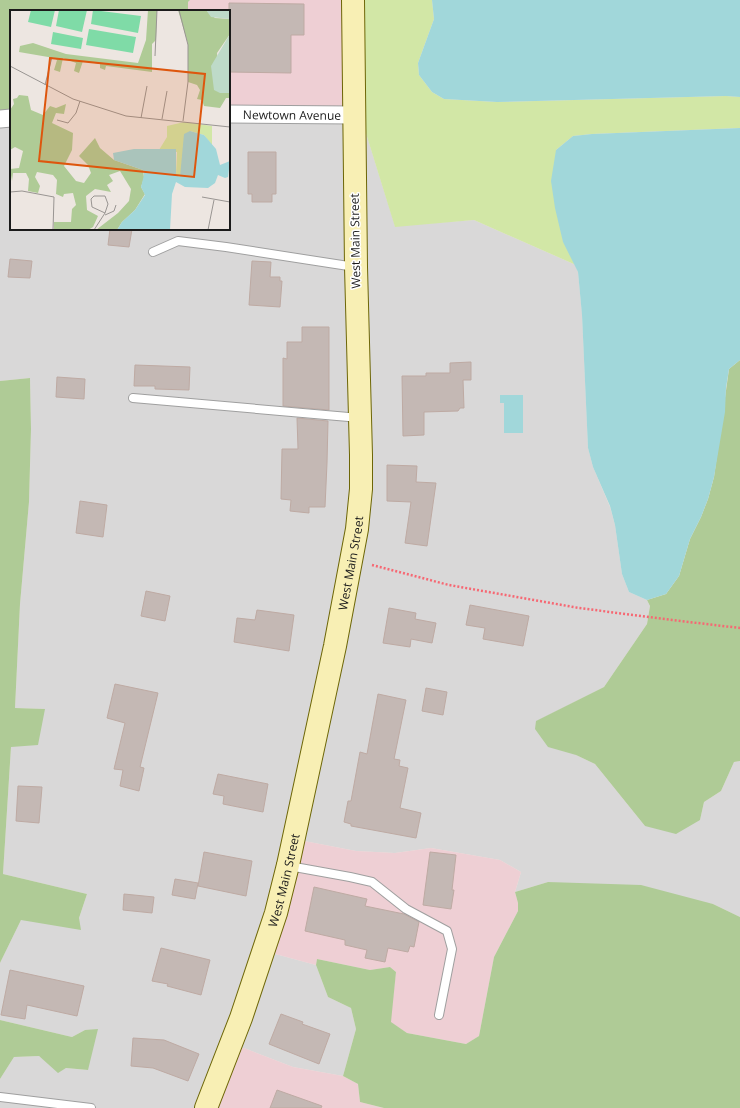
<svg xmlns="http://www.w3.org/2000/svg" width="740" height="1108" font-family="'Open Sans',sans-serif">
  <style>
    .residential { fill: #d9d8d8 }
    .commercial { fill: #eecfd4 }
    .grass { fill: #d2e7a6 }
    .forest { fill: #afcb96 }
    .water { fill: #a1d7da }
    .building { fill: #c4b8b4; stroke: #beaaa3 }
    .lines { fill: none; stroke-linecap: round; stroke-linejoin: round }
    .lane-casing { stroke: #9f9f9f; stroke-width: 10 }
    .street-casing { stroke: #9f9f9f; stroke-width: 19 }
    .secondary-casing { stroke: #6d6607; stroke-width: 24 }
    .path { stroke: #f66873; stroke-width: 2.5; stroke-dasharray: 2 2; stroke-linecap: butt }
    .lane { stroke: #fff; stroke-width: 8 }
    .street { stroke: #fff; stroke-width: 17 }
    .secondary { stroke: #f8efb4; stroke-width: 22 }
    .labels { text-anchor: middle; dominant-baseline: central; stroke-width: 3; stroke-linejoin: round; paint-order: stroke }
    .street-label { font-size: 12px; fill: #1b1b1b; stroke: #fff }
    .inset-road { fill: none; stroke: #999592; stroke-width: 1 }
    .view { fill: #de560d; fill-opacity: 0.15; stroke: #de560d; stroke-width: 2 }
    .inset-edge { fill: none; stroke: #1b1b1b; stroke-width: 2 }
  </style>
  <rect width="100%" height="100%" fill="#ede6e1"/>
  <path class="residential" d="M 229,113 L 360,114 L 395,226 L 474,220 L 576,265 L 578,272 L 582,314 L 588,448 L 593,467 L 610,507 L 615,525 L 622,574 L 629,592 L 647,600 L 650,606 L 647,624 L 604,687 L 537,721 L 576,755 L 595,764 L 645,826 L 700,820 L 704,802 L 721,791 L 734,762 L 740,761 L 740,917 L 713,904 L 548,882 L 515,892 L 521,872 L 500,860 L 431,848 L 395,853 L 356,851 L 299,840 L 268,952 L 316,965 L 328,997 L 351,1008 L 356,1029 L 343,1076 L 293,1067 L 244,1048 L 213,1108 L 0,1108 L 0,1079 L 14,1057 L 39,1056 L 58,1072 L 66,1068 L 88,1070 L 85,1030 L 72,1037 L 0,1020 L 0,963 L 21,920 L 79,918 L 87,894 L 3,874 L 11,747 L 44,709 L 15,708 L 20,604 L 29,502 L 31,429 L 30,378 L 0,381 L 0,120 L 11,118 L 11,229 L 229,229 Z"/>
  <g class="commercial">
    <path d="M 190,0 L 362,0 L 360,114 L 229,113 L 229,11 L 188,11 L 188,2 Z"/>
    <path d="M 299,840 L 356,851 L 395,853 L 431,848 L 500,860 L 521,872 L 515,892 L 518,903 L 518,911 L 494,957 L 479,1036 L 466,1044 L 407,1033 L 390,1022 L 396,972 L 390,967 L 370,970 L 317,959 L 316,965 L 268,952 Z"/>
    <path d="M 244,1048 L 293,1067 L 343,1076 L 358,1084 L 360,1102 L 384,1108 L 213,1108 L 238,1049 Z"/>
  </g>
  <path class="grass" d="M 362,0 L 432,0 L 434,19 L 418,63 L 419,75 L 432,92 L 444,99 L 497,102 L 726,96 L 740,97 L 740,128 L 592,134 L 573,136 L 556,150 L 563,241 L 576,265 L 474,220 L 395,227 L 360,114 Z"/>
  <g class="forest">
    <path d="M 0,0 L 190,0 L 188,2 L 188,11 L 11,11 L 11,118 L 0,120 Z"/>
    <path d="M 740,360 L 740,761 L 734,762 L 721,791 L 704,802 L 700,820 L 676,834 L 645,826 L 595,764 L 576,755 L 548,747 L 535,729 L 536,721 L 604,687 L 647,624 L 650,606 L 647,600 L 666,594 L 679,576 L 690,539 L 701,517 L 708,499 L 714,477 L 729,369 Z"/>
    <path d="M 30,378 L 31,429 L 29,502 L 20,604 L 15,708 L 45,709 L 38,745 L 11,747 L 3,874 L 87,894 L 79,918 L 81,930 L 21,920 L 0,963 L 0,381 Z"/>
    <path d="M 548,882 L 641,885 L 713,904 L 740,917 L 740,1108 L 384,1108 L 360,1102 L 358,1084 L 343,1076 L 356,1029 L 351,1008 L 328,997 L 316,965 L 317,959 L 370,970 L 390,967 L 396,972 L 391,1022 L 407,1033 L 466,1044 L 479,1036 L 494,957 L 518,911 L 518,903 L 515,892 Z"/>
    <path d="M 0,1020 L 72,1037 L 85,1030 L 98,1029 L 88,1070 L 66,1068 L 58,1073 L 39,1056 L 14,1057 L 0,1079 Z"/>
  </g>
  <g class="water">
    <path d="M 432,0 L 740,0 L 740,97 L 726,96 L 497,102 L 444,99 L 432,92 L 419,75 L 418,63 L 434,19 Z"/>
    <path d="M 740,128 L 740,360 L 729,369 L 726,388 L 725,412 L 714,477 L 708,499 L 701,517 L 690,539 L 679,576 L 666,594 L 647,600 L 629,592 L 622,574 L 615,525 L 610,506 L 593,467 L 588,448 L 582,315 L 578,272 L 563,242 L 555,208 L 551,181 L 556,150 L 573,136 L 592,134 Z"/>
    <path d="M 500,395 L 523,395 L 523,433 L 504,433 L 504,403 L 500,403 Z"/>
  </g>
  <g class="building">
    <path d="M 229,3 L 304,4 L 304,35 L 291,35 L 291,73 L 229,72 Z"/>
    <path d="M 248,152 L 276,152 L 276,194 L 272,194 L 272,202 L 252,202 L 252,194 L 248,194 Z"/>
    <path d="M 110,229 L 132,229 L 129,247 L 108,245 Z"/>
    <path d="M 10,259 L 32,261 L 30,278 L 8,277 Z"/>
    <path d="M 252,261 L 271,262 L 270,277 L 280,277 L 280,281 L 282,281 L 280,307 L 249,305 Z"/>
    <path d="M 302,327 L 329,327 L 329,410 L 283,406 L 283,358 L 287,359 L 287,342 L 302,342 Z"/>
    <path d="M 471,362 L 471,380 L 463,380 L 464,408 L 460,408 L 458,411 L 424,412 L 424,435 L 403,436 L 402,376 L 426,376 L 426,373 L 450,373 L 450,363 Z"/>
    <path d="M 135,365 L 190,367 L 189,390 L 155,389 L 155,386 L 134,386 Z"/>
    <path d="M 57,377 L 85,379 L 84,399 L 56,397 Z"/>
    <path d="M 297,418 L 328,421 L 327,463 L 325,507 L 309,507 L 309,513 L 290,511 L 291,500 L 281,499 L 282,449 L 298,449 Z"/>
    <path d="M 387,465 L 417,466 L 416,482 L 436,483 L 427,546 L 405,543 L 411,502 L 387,501 Z"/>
    <path d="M 80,501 L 107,505 L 103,537 L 76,533 Z"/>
    <path d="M 146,591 L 170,596 L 165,621 L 141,616 Z"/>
    <path d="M 470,605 L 529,616 L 523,646 L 483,639 L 485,628 L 466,625 Z"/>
    <path d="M 389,608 L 416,613 L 415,619 L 436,623 L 432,643 L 411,639 L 410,647 L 383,643 Z"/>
    <path d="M 257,610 L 294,615 L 289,651 L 234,642 L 237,618 L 255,620 Z"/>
    <path d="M 115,684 L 158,693 L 140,767 L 144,768 L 139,791 L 120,786 L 123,770 L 114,769 L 125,723 L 107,718 Z"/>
    <path d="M 426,688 L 447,692 L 443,715 L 422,711 Z"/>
    <path d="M 378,694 L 406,700 L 394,759 L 400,760 L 399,766 L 408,768 L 400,808 L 421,813 L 416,838 L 351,826 L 351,824 L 344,822 L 348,801 L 351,801 L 360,752 L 367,754 Z"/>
    <path d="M 218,774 L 268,784 L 263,812 L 223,804 L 224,796 L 213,794 Z"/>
    <path d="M 18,786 L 42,787 L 39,823 L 16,821 Z"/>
    <path d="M 204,852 L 252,861 L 246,896 L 198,886 Z"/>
    <path d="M 430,852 L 456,855 L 452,890 L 454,890 L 451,909 L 423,905 Z"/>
    <path d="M 175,879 L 198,883 L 195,899 L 172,895 Z"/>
    <path d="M 314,887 L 367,899 L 365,906 L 404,914 L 419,922 L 414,947 L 410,946 L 408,952 L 388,948 L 385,962 L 365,958 L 367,950 L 345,945 L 345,940 L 305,931 Z"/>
    <path d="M 124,894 L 154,897 L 152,913 L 123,910 Z"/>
    <path d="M 161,948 L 210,960 L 201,995 L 167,986 L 168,984 L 152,981 Z"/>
    <path d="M 10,970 L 84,986 L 77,1016 L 27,1005 L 25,1019 L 1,1015 Z"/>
    <path d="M 281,1014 L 303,1022 L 302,1024 L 330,1034 L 319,1064 L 269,1044 Z"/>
    <path d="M 133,1038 L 164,1040 L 199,1054 L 188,1081 L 153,1068 L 131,1066 Z"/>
    <path d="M 277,1090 L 322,1106 L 321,1108 L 270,1108 Z"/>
  </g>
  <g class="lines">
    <defs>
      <g id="lane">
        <path d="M 153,252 L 178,241 L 226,247 L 355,267"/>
        <path d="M 133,398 L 360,418"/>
        <path d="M 289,866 L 350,877 L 372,882 L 406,909 L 447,931 L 452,949 L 439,1015"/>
        <path d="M 0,1097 L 91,1108"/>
      </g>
      <g id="street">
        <path id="s1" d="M 229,114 L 354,115"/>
        <path d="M 0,119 L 11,118"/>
      </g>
      <g id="secondary">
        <path id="s2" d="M 206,1108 L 241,1018 L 276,913 L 288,865 L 335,646 L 357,529 L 361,489 L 361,455 L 356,267 L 353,0"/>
      </g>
    </defs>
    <use href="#lane" class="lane-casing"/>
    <use href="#street" class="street-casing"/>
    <use href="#secondary" class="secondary-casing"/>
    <path class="path" d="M 372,565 L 449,585 L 579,608 L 672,620 L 740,628"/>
    <use href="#lane" class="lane"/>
    <use href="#street" class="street"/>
    <use href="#secondary" class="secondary"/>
  </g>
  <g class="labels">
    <g class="street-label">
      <text stroke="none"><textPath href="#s1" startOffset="63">Newtown Avenue</textPath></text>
      <text transform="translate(355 241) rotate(-91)">West Main Street</text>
      <text stroke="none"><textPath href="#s2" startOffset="565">West Main Street</textPath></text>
      <text stroke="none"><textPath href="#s2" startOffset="241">West Main Street</textPath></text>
    </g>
  </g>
  <g transform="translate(10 10)">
    <rect width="220" height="220" fill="#ede6e1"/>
    <path d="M 174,112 L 202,116 L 202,135 L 194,125 L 180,121 L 170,167 L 166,165 L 167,142 L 149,140 L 157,127 L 157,116 Z" fill="#d2e7a6"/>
    <path d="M 138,0 L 147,0 L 146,30 L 142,34 L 142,62 L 96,56 L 95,60 L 90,58 L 90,54 L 73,51 L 69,63 L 64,61 L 66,53 L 53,48 L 50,62 L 44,60 L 47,50 L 44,48 L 9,42 L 10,36 L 23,33 L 56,44 L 128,53 L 136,30 ZM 168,0 L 196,0 L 205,8 L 220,9 L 220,24 L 207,43 L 210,83 L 220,83 L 220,88 L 216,88 L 210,98 L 194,96 L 192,90 L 187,89 L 190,80 L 187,75 L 178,72 L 178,34 ZM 9,85 L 18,86 L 21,100 L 33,105 L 40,96 L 46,98 L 56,94 L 54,104 L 46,103 L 42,113 L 63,123 L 62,140 L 54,156 L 66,171 L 74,173 L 81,163 L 78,155 L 69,146 L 85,128 L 90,138 L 104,150 L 133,160 L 134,168 L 131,177 L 135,184 L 125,200 L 112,212 L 107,220 L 86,220 L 108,203 L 119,191 L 121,179 L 110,161 L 99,165 L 103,171 L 97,175 L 101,182 L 85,179 L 76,186 L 77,200 L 88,206 L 83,217 L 78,220 L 44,220 L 44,212 L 61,212 L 62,199 L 66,195 L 63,183 L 54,184 L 53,187 L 46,184 L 47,170 L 43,165 L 27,162 L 25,167 L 30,176 L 28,183 L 18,181 L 19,169 L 16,163 L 3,163 L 2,171 L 0,159 L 9,158 L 13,141 L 5,137 L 0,140 L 0,100 L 4,94 L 3,89 L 7,88 Z" fill="#afcb96"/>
    <path d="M 196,0 L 220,0 L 220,9 L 201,7 ZM 220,24 L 220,83 L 210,83 L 204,80 L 201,56 Z" fill="#bedac8"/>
    <path d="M 21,0 L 45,0 L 41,17 L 18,12 ZM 49,0 L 77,0 L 72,22 L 46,16 ZM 83,0 L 131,6 L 128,23 L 81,14 ZM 79,19 L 126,27 L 123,43 L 76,35 ZM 43,22 L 73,28 L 71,39 L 41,34 Z" fill="#7fdba7"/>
    <path d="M 180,121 L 194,125 L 206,139 L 210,155 L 220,151 L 218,167 L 215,168 L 208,165 L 205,173 L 198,178 L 175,177 L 166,172 L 162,184 L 160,220 L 107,220 L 112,212 L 125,200 L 135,185 L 131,177 L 134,165 L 133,160 L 104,150 L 103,143 L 124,139 L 166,139 L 166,165 L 170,167 L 174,124 Z" fill="#a1d7da"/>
    <path class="inset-road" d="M 169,0 L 178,35 L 178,72 L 173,111M 145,46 L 147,0M 0,56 L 63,89 L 116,106 L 220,117M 35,75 L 42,47M 131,108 L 137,76M 152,109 L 157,81M 47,110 L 58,113 L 66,103 L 70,91M 0,182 L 12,181 L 44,187 L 43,220M 192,187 L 220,192M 95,205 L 104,201 L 106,195M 84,220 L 95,203 L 98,194 L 95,186 L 84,186 L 81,189 L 82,197 L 95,203M 198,220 L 204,190"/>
    <path class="view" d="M 40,48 L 195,64 L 184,167 L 29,151 Z"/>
    <rect width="220" height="220" class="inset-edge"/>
  </g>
</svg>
